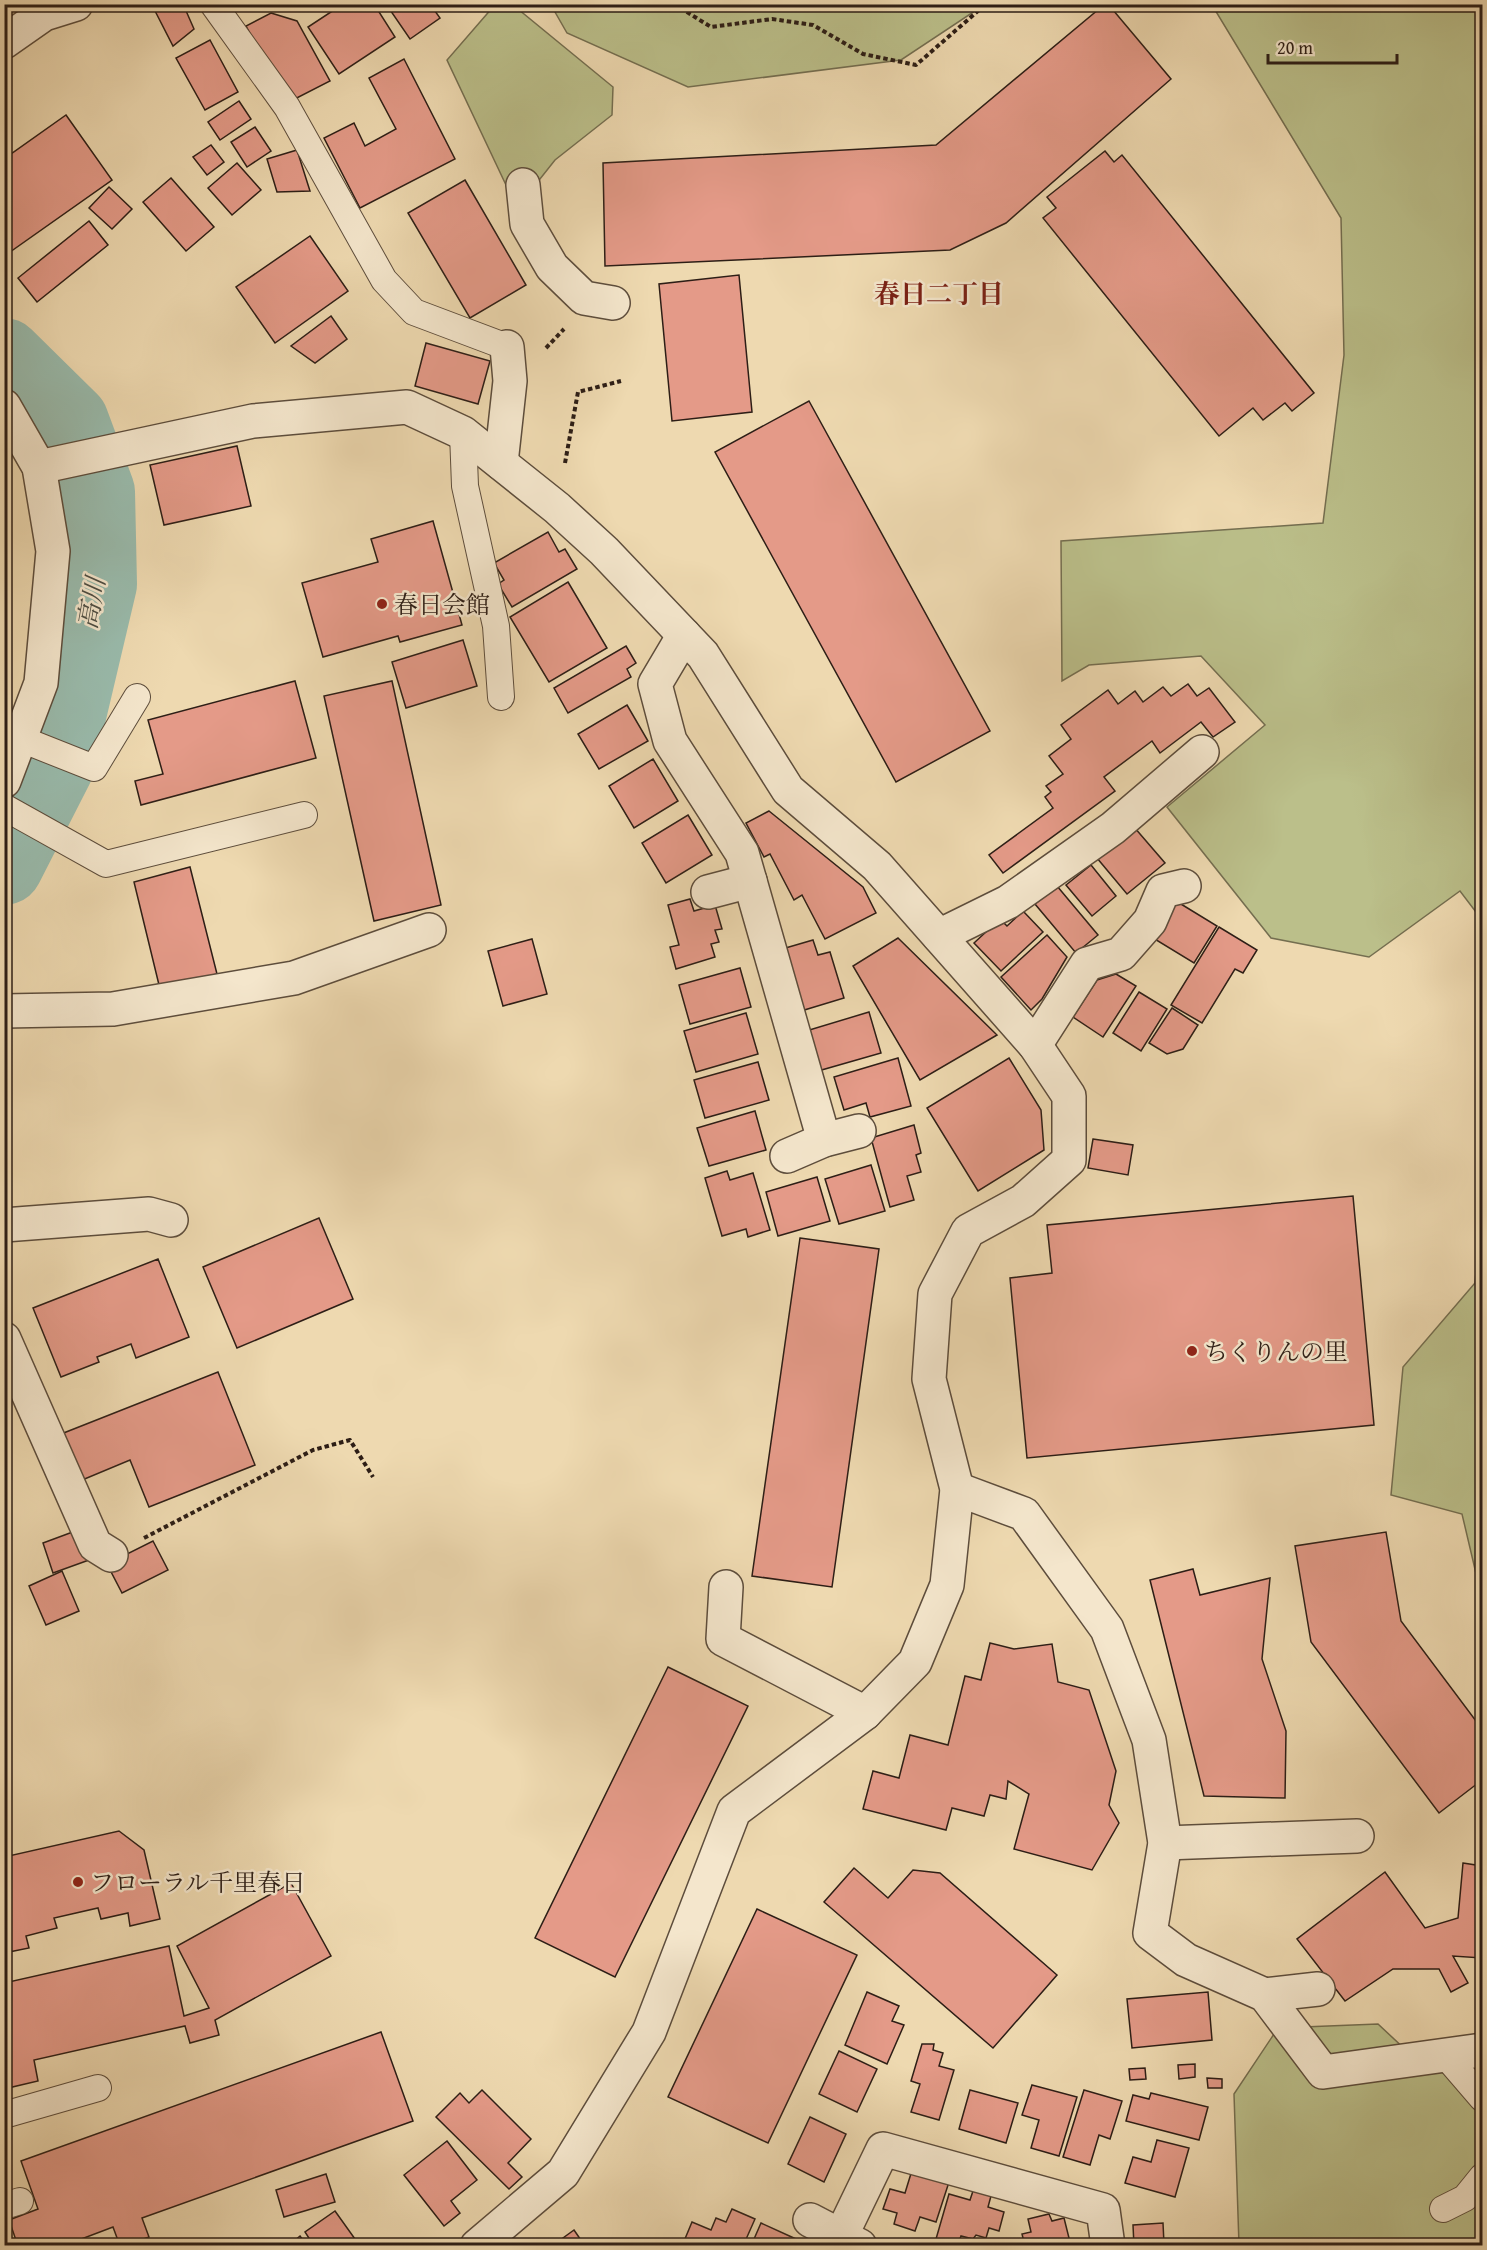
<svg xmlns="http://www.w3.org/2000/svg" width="1487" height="2250" font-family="'Gentium Book Plus','Noto Serif JP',serif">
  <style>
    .green { fill: #bbbf8a; stroke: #746e50; stroke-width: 1.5 }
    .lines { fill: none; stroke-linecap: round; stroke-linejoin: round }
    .river { stroke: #99baab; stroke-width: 78 }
    .building { fill: #e49a88; stroke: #2d1e16; stroke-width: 1.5 }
    .service-casing { stroke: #5d4d3c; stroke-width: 28 }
    .minor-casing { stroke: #5d4d3c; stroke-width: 36 }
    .path { stroke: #2d1e16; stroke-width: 4; stroke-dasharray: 4.5 3; stroke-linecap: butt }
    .service { stroke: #f4e6cc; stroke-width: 26 }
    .minor { stroke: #f4e6cc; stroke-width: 33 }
    .poi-dot { fill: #8f2418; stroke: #f4e6cc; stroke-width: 2 }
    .labels { text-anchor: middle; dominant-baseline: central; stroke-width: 5; stroke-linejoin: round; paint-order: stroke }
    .poi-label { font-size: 24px; fill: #2d1e16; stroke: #f4e6cc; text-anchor: start }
    .neighbourhood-label { font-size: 26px; font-weight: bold; fill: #7a1f14; stroke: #f4e6cc }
    .water-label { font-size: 26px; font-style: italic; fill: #4d4d43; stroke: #f4e6cc }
  </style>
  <rect width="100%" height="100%" fill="#eed9b0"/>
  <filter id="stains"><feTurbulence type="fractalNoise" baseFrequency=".00333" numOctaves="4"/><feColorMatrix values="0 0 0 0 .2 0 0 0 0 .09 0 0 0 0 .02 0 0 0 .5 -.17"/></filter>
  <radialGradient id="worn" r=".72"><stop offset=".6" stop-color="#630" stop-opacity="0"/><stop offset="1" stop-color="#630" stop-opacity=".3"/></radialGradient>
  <g class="green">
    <path d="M 505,5 L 513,5 L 613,87 L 612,115 L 555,160 L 536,184 L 506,185 L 447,60 L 493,7 Z"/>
    <path d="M 551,5 L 984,5 L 901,60 L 688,87 L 567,33 Z"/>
    <path d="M 1212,5 L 1482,5 L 1482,920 L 1460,891 L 1369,957 L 1271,938 L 1167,807 L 1265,725 L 1201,656 L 1089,665 L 1062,681 L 1061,541 L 1323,523 L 1344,355 L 1341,218 Z"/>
    <path d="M 1482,1203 L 1482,1599 L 1462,1514 L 1391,1495 L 1403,1367 L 1475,1283 Z"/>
    <path d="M 1378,2024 L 1408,2052 L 1482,2044 L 1482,2245 L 1239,2245 L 1234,2094 L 1278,2028 Z"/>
  </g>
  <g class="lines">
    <path class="river" d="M 4,357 L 70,422 L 96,492 L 98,584 L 55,766 L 4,866"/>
  </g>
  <g class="building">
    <path d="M 183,4 L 194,29 L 173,46 L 152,5 Z"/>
    <path d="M 343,4 L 374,4 L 395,37 L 339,74 L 308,27 Z"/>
    <path d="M 386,4 L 430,4 L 440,18 L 410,39 Z"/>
    <path d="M 1105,4 L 1108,4 L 1171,79 L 1006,223 L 950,250 L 605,266 L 603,163 L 936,145 Z"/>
    <path d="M 271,13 L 297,21 L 330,81 L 287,103 L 246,26 Z"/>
    <path d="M 210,40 L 238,92 L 205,110 L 176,58 Z"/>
    <path d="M 404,59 L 455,159 L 360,208 L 324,138 L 354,123 L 365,146 L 396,129 L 369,78 Z"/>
    <path d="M 239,101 L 251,119 L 220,140 L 208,122 Z"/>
    <path d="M 66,115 L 112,180 L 10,252 L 4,244 L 4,159 Z"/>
    <path d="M 255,127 L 271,151 L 247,167 L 231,142 Z"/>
    <path d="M 211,145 L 224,162 L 207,175 L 193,157 Z"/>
    <path d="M 297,150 L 310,191 L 277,192 L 267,159 Z"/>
    <path d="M 1105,151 L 1114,162 L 1122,155 L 1314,393 L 1292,411 L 1285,403 L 1263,420 L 1253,408 L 1219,436 L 1043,218 L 1056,208 L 1047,197 Z"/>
    <path d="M 237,163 L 261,190 L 232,215 L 208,188 Z"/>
    <path d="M 171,178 L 214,227 L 186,251 L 143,202 Z"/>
    <path d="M 465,180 L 526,285 L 470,318 L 408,213 Z"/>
    <path d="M 109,187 L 132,209 L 112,229 L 89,208 Z"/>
    <path d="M 89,221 L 108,245 L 37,302 L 18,278 Z"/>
    <path d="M 310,236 L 348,291 L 275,343 L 236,287 Z"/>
    <path d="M 739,275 L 752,412 L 672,421 L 659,284 Z"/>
    <path d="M 331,316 L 347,339 L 315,363 L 291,346 Z"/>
    <path d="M 426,343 L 490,361 L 478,404 L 415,386 Z"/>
    <path d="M 809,401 L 990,731 L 896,782 L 715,452 Z"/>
    <path d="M 237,446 L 251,506 L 164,525 L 150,465 Z"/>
    <path d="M 433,521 L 462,625 L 400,642 L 398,636 L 323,657 L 302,583 L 378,562 L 371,539 Z"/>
    <path d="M 548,532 L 559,552 L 565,549 L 577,569 L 512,607 L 498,584 L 504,580 L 494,563 Z"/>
    <path d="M 568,582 L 607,648 L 549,682 L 510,617 Z"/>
    <path d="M 463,640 L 477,686 L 406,708 L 392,662 Z"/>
    <path d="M 626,646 L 636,663 L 627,669 L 631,677 L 568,713 L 554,688 Z"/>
    <path d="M 295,681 L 316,758 L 141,805 L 135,781 L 163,774 L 148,720 Z"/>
    <path d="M 392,681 L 441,905 L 374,921 L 324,696 Z"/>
    <path d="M 1188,684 L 1197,696 L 1209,688 L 1235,722 L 1213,737 L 1201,722 L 1160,753 L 1152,741 L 1104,777 L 1115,791 L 1003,873 L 989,855 L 1053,808 L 1045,797 L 1051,792 L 1046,786 L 1063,774 L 1049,756 L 1071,739 L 1061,725 L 1108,690 L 1118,704 L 1135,691 L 1143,702 L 1163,687 L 1171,696 Z"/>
    <path d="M 627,705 L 648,741 L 599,769 L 578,734 Z"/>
    <path d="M 653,759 L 678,801 L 634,828 L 609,786 Z"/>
    <path d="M 769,811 L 863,887 L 876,913 L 825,939 L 802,895 L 794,900 L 770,854 L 764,857 L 746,823 Z"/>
    <path d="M 688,815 L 712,855 L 666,883 L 642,843 Z"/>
    <path d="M 1134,827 L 1165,863 L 1127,894 L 1097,858 Z"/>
    <path d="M 1091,865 L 1116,896 L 1092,916 L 1066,885 Z"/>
    <path d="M 190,867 L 217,974 L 160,989 L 134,882 Z"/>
    <path d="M 1057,886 L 1098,935 L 1076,953 L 1035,904 Z"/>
    <path d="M 690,899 L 694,911 L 715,905 L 722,929 L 715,930 L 719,942 L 711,944 L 715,957 L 676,969 L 670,947 L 679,945 L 668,905 Z"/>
    <path d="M 1176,901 L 1217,926 L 1194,963 L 1153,938 Z"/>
    <path d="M 1023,911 L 1043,932 L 1001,971 L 974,943 L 1000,919 L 1007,926 Z"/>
    <path d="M 1219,927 L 1257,950 L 1243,973 L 1235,969 L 1202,1023 L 1171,1005 Z"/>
    <path d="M 1047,935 L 1067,957 L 1042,999 L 1031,1010 L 1001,977 Z"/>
    <path d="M 898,938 L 997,1035 L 920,1080 L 853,966 Z"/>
    <path d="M 532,939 L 547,994 L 503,1006 L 488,951 Z"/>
    <path d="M 813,940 L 818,955 L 830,952 L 844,998 L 801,1011 L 782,949 Z"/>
    <path d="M 740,968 L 751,1007 L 690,1024 L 679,985 Z"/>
    <path d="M 1116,974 L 1136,986 L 1103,1037 L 1073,1017 L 1097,980 Z"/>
    <path d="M 1139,992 L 1167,1009 L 1141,1051 L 1113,1033 Z"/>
    <path d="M 1172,1008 L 1198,1025 L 1183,1049 L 1167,1054 L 1149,1043 Z"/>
    <path d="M 869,1012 L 881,1053 L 818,1071 L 806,1031 Z"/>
    <path d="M 746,1013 L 758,1054 L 696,1072 L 684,1031 Z"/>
    <path d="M 898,1058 L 911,1106 L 870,1117 L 866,1103 L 844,1110 L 834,1077 Z"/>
    <path d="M 1009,1058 L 1041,1110 L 1044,1150 L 978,1191 L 927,1108 Z"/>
    <path d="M 758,1062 L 769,1100 L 705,1118 L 694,1080 Z"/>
    <path d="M 755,1111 L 766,1150 L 709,1166 L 697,1128 Z"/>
    <path d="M 914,1125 L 921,1153 L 916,1155 L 921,1172 L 907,1176 L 914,1200 L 890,1207 L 871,1138 Z"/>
    <path d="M 1093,1139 L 1133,1145 L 1128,1175 L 1088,1168 Z"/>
    <path d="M 871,1165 L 885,1211 L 839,1224 L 825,1179 Z"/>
    <path d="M 727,1171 L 730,1180 L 753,1173 L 770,1230 L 748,1237 L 746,1229 L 722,1236 L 705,1178 Z"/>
    <path d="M 817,1177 L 830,1221 L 778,1236 L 766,1192 Z"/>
    <path d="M 1353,1196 L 1374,1425 L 1027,1458 L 1010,1278 L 1052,1273 L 1047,1225 Z"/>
    <path d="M 319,1218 L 353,1299 L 237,1348 L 203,1267 Z"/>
    <path d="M 800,1238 L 879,1249 L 832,1587 L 752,1576 Z"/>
    <path d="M 158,1259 L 189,1337 L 136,1358 L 131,1344 L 97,1357 L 99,1362 L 61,1377 L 33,1308 Z"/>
    <path d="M 218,1372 L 255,1465 L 149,1507 L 130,1460 L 75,1483 L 56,1436 Z"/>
    <path d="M 78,1530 L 89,1560 L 53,1573 L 43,1543 Z"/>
    <path d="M 1386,1532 L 1401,1621 L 1482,1729 L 1482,1780 L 1439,1813 L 1311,1642 L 1295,1546 Z"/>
    <path d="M 153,1541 L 168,1570 L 122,1593 L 107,1564 Z"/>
    <path d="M 1193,1569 L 1200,1595 L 1270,1578 L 1262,1659 L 1286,1731 L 1285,1798 L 1204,1796 L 1150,1580 Z"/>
    <path d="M 62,1571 L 79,1611 L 46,1625 L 29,1586 Z"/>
    <path d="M 990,1643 L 1014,1649 L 1052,1644 L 1058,1682 L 1089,1690 L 1116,1771 L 1109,1805 L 1119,1823 L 1092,1870 L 1014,1849 L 1029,1794 L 1008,1781 L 1006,1799 L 990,1795 L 984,1816 L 952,1808 L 946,1830 L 863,1809 L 873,1771 L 899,1778 L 910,1735 L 948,1745 L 965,1676 L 981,1680 Z"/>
    <path d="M 668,1667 L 748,1706 L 615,1977 L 535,1938 Z"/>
    <path d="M 119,1831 L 144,1850 L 160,1919 L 130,1926 L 128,1913 L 101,1919 L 98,1908 L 54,1918 L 57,1928 L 26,1936 L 29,1948 L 4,1953 L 4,1857 Z"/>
    <path d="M 1463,1863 L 1482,1866 L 1482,1958 L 1453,1956 L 1468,1983 L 1451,1992 L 1439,1969 L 1393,1969 L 1345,2001 L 1297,1939 L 1385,1872 L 1425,1928 L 1458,1918 Z"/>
    <path d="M 854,1868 L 888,1898 L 913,1870 L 940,1873 L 1057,1975 L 993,2048 L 824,1902 Z"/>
    <path d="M 291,1883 L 331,1956 L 215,2020 L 219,2035 L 190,2043 L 185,2026 L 34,2060 L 38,2081 L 8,2088 L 4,2071 L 4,1983 L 169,1946 L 184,2016 L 209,2008 L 177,1946 Z"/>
    <path d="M 757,1909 L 857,1955 L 768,2143 L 668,2097 Z"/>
    <path d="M 867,1992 L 899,2006 L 892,2021 L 904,2025 L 887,2064 L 845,2045 Z"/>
    <path d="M 1208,1992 L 1212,2040 L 1132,2048 L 1127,1999 Z"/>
    <path d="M 381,2032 L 413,2121 L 142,2218 L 149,2237 L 124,2246 L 120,2246 L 113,2227 L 63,2246 L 18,2246 L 9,2220 L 38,2209 L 21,2161 Z"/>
    <path d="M 922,2044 L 934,2044 L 933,2050 L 943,2053 L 939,2066 L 954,2070 L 939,2120 L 911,2112 L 920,2084 L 911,2081 Z"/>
    <path d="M 839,2051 L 877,2069 L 857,2112 L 819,2094 Z"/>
    <path d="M 1195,2064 L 1195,2077 L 1179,2079 L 1178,2065 Z"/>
    <path d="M 1145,2068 L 1146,2079 L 1130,2080 L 1129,2069 Z"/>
    <path d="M 1207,2078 L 1222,2079 L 1222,2088 L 1208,2088 Z"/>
    <path d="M 1032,2085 L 1077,2097 L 1059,2156 L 1031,2148 L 1039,2120 L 1022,2115 Z"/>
    <path d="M 482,2090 L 531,2139 L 508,2163 L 522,2177 L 509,2189 L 436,2117 L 460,2093 L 469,2103 Z"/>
    <path d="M 970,2090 L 1018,2103 L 1006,2143 L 959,2129 Z"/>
    <path d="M 1084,2090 L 1122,2101 L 1110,2139 L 1099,2135 L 1090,2165 L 1063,2157 Z"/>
    <path d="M 1151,2093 L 1208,2107 L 1199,2140 L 1126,2121 L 1133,2095 L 1149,2099 Z"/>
    <path d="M 810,2117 L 846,2134 L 824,2182 L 788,2164 Z"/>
    <path d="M 1157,2140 L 1189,2148 L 1175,2197 L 1125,2183 L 1133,2157 L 1151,2162 Z"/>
    <path d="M 447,2141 L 477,2180 L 451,2201 L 460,2213 L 444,2226 L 404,2175 Z"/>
    <path d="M 913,2167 L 950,2179 L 936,2222 L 920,2217 L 915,2231 L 894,2224 L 897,2213 L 883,2209 L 890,2189 L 905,2193 Z"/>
    <path d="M 326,2174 L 335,2202 L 284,2217 L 276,2190 Z"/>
    <path d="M 973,2191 L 991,2196 L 988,2207 L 1004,2212 L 999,2231 L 989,2228 L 986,2238 L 976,2235 L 973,2239 L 961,2236 L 958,2245 L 936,2239 L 949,2194 L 970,2200 Z"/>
    <path d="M 732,2209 L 755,2219 L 743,2246 L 682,2246 L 692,2222 L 711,2230 L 716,2218 L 726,2222 Z"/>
    <path d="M 335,2211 L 360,2246 L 314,2246 L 305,2232 Z"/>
    <path d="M 1049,2214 L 1052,2221 L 1064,2218 L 1071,2246 L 1025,2246 L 1022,2234 L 1031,2232 L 1028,2219 Z"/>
    <path d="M 761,2223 L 796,2239 L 793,2246 L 751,2246 Z"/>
    <path d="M 1163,2223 L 1164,2244 L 1194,2242 L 1194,2246 L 1134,2246 L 1133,2225 Z"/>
    <path d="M 574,2230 L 585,2246 L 552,2246 Z"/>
    <path d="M 300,2236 L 307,2246 L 288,2246 Z"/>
  </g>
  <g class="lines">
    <defs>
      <g id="service">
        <path d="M 213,4 L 287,107 L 384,280 L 414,312 L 507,347"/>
        <path d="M 463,433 L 465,486 L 496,626 L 501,697"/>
        <path d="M 21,739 L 94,768 L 137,697"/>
        <path d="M 4,807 L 106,864 L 304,815"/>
        <path d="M 1445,2055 L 1482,2098"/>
        <path d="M 4,2115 L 98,2088"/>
        <path d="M 4,2206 L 20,2201"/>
        <path d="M 1443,2209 L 1465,2198 L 1482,2177"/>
      </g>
      <g id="minor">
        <path d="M 4,42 L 44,14 L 76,4"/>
        <path d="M 523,185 L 527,224 L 552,267 L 584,298 L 613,303"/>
        <path d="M 4,406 L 39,467 L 53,551 L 41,683 L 4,781"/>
        <path d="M 501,463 L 510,381 L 507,347"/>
        <path d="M 39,467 L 253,421 L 407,407 L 463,433 L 557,508 L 604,551 L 703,655 L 788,790 L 877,866 L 1035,1045 L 1069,1096 L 1069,1160 L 1023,1201 L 968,1231 L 935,1294 L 929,1379 L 957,1489 L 947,1585 L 915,1662 L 865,1713 L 734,1811 L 649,2032 L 563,2173 L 477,2246"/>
        <path d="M 684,635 L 655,684 L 670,741 L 742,853 L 824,1140"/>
        <path d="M 708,892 L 750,881"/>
        <path d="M 939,936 L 1008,902 L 1113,828 L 1202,752"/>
        <path d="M 4,1011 L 113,1009 L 294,978 L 429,930"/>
        <path d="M 1035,1045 L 1087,964 L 1121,954 L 1150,921 L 1163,891 L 1184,886"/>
        <path d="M 787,1156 L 824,1140 L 859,1131"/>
        <path d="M 4,1225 L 149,1214 L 171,1220"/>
        <path d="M 4,1339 L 95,1545 L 111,1555"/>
        <path d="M 957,1489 L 1024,1514 L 1107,1629 L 1149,1740 L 1165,1843 L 1150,1933 L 1186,1960 L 1265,1995 L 1323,2072 L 1482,2050"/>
        <path d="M 726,1587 L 723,1639 L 865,1713"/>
        <path d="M 1165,1843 L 1357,1836"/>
        <path d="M 1265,1995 L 1318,1989"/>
        <path d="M 810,2220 L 860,2246"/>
        <path d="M 841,2236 L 883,2149 L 1103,2210 L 1108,2246"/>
      </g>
    </defs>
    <use href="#service" class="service-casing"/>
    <use href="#minor" class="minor-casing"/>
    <g class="path">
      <path d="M 674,4 L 711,27 L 772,19 L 813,25 L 863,54 L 916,65 L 986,4"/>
      <path d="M 546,348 L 564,329"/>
      <path d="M 565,463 L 578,392 L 621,381"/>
      <path d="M 144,1538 L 313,1450 L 350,1440 L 373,1477"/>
    </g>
    <use href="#service" class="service"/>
    <use href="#minor" class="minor"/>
  </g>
  <g class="poi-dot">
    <circle cx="382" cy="604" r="6"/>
    <circle cx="1192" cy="1351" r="6"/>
    <circle cx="78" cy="1882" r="6"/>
  </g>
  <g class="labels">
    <g class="poi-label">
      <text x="394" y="604">春日会館</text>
      <text x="1204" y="1351">ちくりんの里</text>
      <text x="90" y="1882">フローラル千里春日</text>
    </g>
    <g class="neighbourhood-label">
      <text x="939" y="293">春日二丁目</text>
    </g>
    <g class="water-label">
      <text transform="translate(91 603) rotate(-80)">高川</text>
    </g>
  </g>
  <rect width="1487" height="2250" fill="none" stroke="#eed9b0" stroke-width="24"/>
  <rect x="6" y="6" width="1475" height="2238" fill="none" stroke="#2d1e16" stroke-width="3"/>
  <rect x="12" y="12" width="1463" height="2226" fill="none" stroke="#2d1e16" stroke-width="1.5"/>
  <path d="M1268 54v9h129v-9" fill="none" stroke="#2d1e16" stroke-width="3"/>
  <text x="1277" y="54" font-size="18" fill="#2d1e16" stroke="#f4e6cc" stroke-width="4.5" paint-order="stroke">20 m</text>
  <rect width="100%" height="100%" filter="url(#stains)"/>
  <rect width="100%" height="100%" fill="url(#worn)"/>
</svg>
